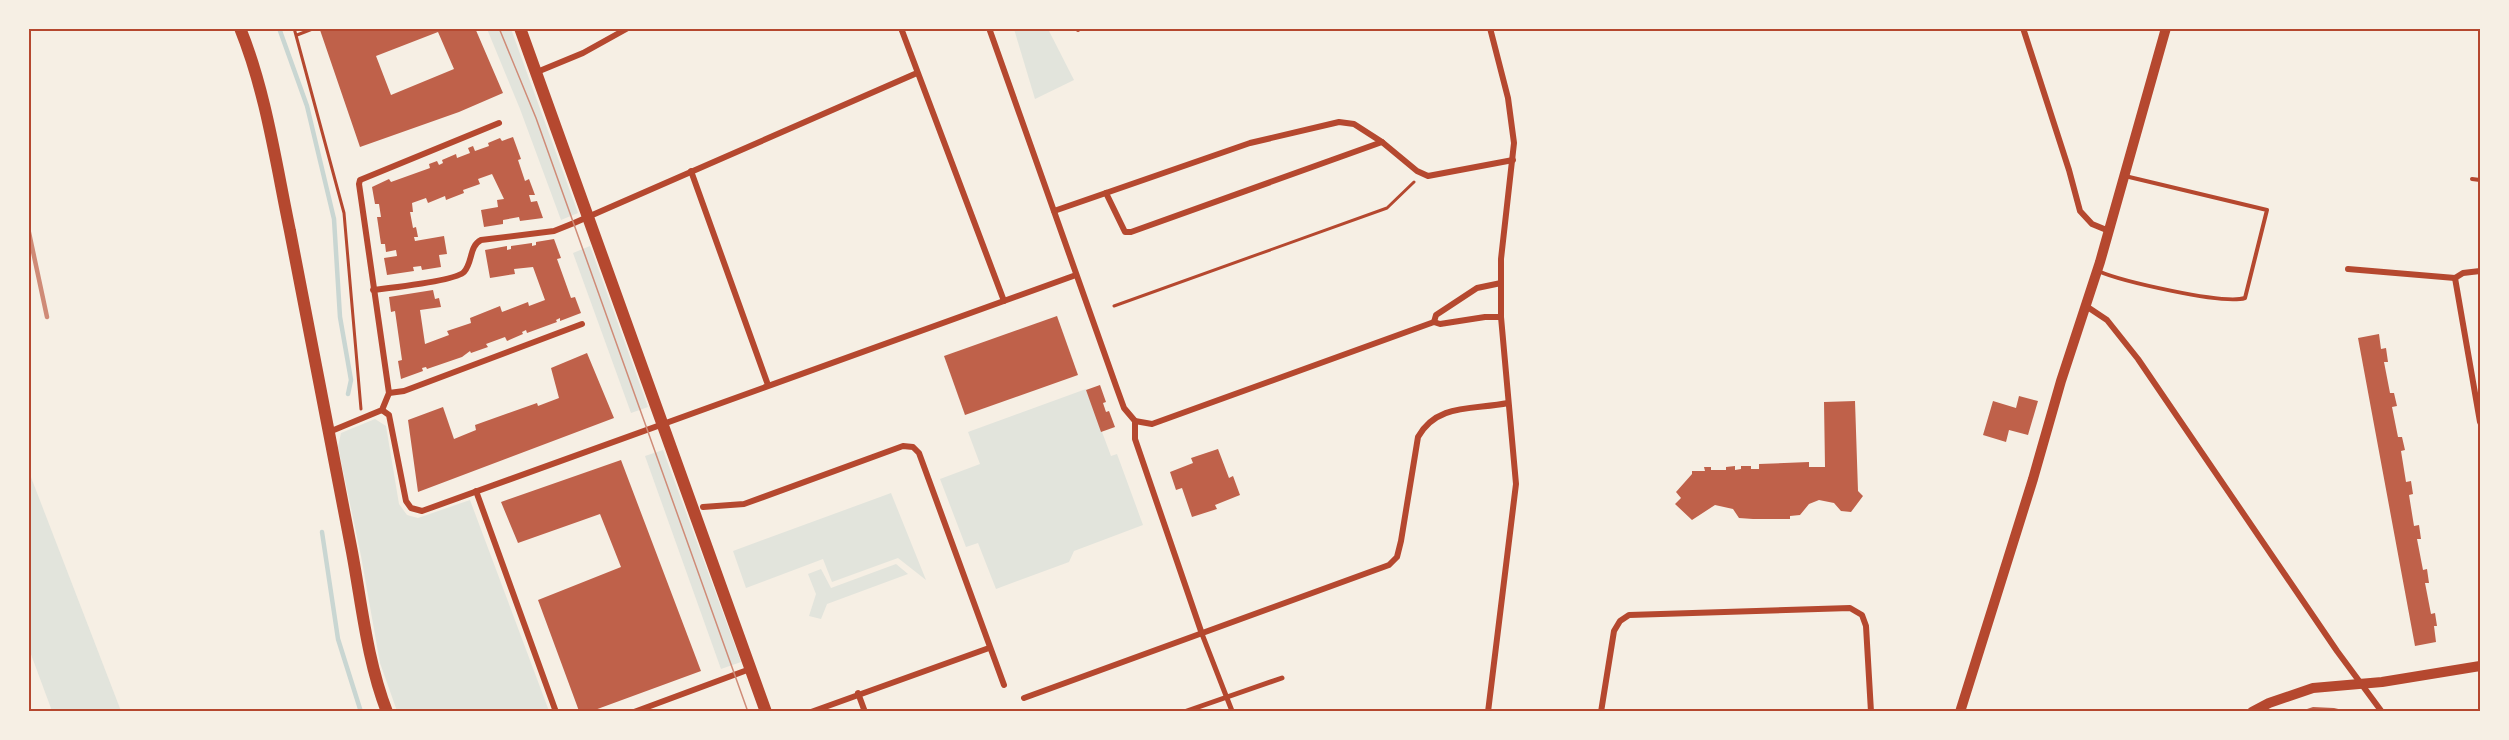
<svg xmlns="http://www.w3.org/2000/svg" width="2509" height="740" font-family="Overpass,sans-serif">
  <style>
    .green { fill: #e2e4dc }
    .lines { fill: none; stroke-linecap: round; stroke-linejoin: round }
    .stream { stroke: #c9d6d2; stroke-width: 4.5 }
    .building { fill: #bf614a; fill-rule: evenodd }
    .path { stroke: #b5482f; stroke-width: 3 }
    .service { stroke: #b5482f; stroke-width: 4 }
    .pedestrian { stroke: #b5482f; stroke-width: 5 }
    .minor { stroke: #b5482f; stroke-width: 6 }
    .secondary { stroke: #b5482f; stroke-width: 10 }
    .primary { stroke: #b5482f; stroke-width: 12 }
    .tram { stroke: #cf8b77; stroke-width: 1.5 }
    .rail { stroke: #cf8b77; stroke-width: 4.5 }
    .neatline { fill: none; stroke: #b5482f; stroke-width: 2 }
  </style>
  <rect width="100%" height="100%" fill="#f6efe4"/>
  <g class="green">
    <path d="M 487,29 L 511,29 L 578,213 L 561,220 L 520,109 Z"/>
    <path d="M 1014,29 L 1048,29 L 1074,80 L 1035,99 Z"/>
    <path d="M 590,246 L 648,407 L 631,413 L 573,253 Z"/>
    <path d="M 1086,389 L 1111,456 L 1117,454 L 1143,525 L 1074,551 L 1069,562 L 996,589 L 978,543 L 966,547 L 940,479 L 980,464 L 968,432 Z"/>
    <path d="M 375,419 L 386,426 L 399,504 L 407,515 L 418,518 L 470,500 L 549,711 L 397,711 L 380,663 L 361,556 L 338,447 L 341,433 Z"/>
    <path d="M 663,450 L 741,662 L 721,669 L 645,456 Z"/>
    <path d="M 28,472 L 29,472 L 121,711 L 52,711 L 29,649 Z"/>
    <path d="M 891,493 L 926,580 L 898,558 L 832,582 L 823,559 L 746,588 L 733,551 Z"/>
    <path d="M 896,564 L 908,574 L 827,604 L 821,619 L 809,616 L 816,594 L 808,574 L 821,569 L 831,588 Z"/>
  </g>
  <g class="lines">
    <g class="stream">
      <path d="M 279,28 L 307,106 L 334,219 L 340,317 L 351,380 L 348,394"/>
      <path d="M 322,532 L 338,639 L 361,712"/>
    </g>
  </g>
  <g class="building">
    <path d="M 326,28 L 475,28 L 503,93 L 459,112 L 360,147 L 320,30 ZM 438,32 L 454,69 L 391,95 L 376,56 Z"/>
    <path d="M 513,137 L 521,159 L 518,160 L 525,181 L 529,179 L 535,195 L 529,195 L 531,202 L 537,201 L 543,218 L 520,221 L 519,217 L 503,220 L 503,224 L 484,227 L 481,210 L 498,207 L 497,200 L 504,199 L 492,174 L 478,179 L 480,184 L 463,190 L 464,193 L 446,200 L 445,196 L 428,203 L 426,198 L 412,203 L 413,212 L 410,212 L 413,228 L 416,227 L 418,237 L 414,237 L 415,241 L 444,236 L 447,254 L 439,255 L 441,267 L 422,270 L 421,266 L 413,267 L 414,271 L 387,275 L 384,258 L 397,256 L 396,250 L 386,252 L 385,244 L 381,244 L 377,217 L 381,217 L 379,204 L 375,204 L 372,187 L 389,179 L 391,182 L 430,168 L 429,164 L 437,161 L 439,165 L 443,163 L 442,160 L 456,154 L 457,158 L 470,153 L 468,148 L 473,146 L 475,151 L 489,146 L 488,143 L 500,138 L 502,141 Z"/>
    <path d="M 554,239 L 561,258 L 557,259 L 571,298 L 575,297 L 581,313 L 560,321 L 560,318 L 556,320 L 557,322 L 527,333 L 526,330 L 522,332 L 523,334 L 507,341 L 505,337 L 486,344 L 488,347 L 471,353 L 470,351 L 462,357 L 427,369 L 426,367 L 422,368 L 423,371 L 401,379 L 398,361 L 402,360 L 395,311 L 391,312 L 389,297 L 433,290 L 435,299 L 439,298 L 441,307 L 420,310 L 425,344 L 449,335 L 447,331 L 471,323 L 470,318 L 500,306 L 502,312 L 528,302 L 529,306 L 545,300 L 533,267 L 514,269 L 515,274 L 490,278 L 485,250 L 507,246 L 507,250 L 511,249 L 511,246 L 532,243 L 532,246 L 536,245 L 536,242 Z"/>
    <path d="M 1057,316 L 1078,375 L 965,415 L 944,356 Z"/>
    <path d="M 2379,334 L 2381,349 L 2386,348 L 2388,362 L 2384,362 L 2390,393 L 2394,393 L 2397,406 L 2392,407 L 2398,437 L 2402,437 L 2405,450 L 2401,451 L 2406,482 L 2411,481 L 2413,494 L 2409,495 L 2414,526 L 2419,525 L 2421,539 L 2417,539 L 2423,570 L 2427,569 L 2429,583 L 2425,583 L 2431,614 L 2435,613 L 2437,626 L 2434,626 L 2436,642 L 2415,646 L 2358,338 Z"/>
    <path d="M 587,353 L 614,418 L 418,492 L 408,420 L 443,407 L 454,439 L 476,430 L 475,425 L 537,403 L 538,406 L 559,398 L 551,368 Z"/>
    <path d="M 1100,385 L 1106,402 L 1103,403 L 1106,412 L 1109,411 L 1115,427 L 1101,432 L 1086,390 Z"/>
    <path d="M 2019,396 L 2038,401 L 2028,435 L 2009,430 L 2006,442 L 1983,435 L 1993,401 L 2016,408 Z"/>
    <path d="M 1855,401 L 1858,491 L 1863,496 L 1851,512 L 1841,511 L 1834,503 L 1819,500 L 1809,504 L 1800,515 L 1790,516 L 1790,519 L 1753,519 L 1739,518 L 1733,509 L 1715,505 L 1692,520 L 1675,504 L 1681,498 L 1676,492 L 1692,474 L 1692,471 L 1705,471 L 1704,467 L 1711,467 L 1711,470 L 1726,470 L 1726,467 L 1735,466 L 1735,470 L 1741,469 L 1741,466 L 1751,466 L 1751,469 L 1759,469 L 1759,464 L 1809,462 L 1809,467 L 1825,467 L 1824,402 Z"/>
    <path d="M 1218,449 L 1229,478 L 1233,476 L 1240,495 L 1215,505 L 1217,509 L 1192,517 L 1182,488 L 1176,490 L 1170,472 L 1193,463 L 1191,458 Z"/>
    <path d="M 621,460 L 701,671 L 592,711 L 579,711 L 538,600 L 621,567 L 600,514 L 518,543 L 501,502 Z"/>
    <path d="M 2313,707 L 2334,708 L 2347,711 L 2301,711 Z"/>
  </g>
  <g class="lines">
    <g class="path">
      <path d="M 294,28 L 344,213 L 361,409"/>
      <path d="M 297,35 L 315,28"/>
      <path d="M 1114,306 L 1387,208 L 1414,182"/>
    </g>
    <g class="service">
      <path d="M 1078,30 L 1078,28"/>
      <path d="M 2472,179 L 2480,180"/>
      <path d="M 2098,271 C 2121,281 2223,305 2245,298 L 2267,210 L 2125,176"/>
    </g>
    <g class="pedestrian">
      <path d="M 1202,634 L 1232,711"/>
      <path d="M 1184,712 L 1282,678"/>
    </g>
    <g class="minor">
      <path d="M 901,28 L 1004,301"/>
      <path d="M 989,28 L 1116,386 L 1124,408 L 1135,421 L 1135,439 L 1202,634"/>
      <path d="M 2023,28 L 2069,170 L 2080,211 L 2092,224 L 2109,231"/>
      <path d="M 537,72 L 583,53 L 628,28"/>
      <path d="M 691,171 L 768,385"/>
      <path d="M 1106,193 L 1125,232 L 1131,232 L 1382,142 L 1417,171 L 1428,176 L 1513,160"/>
      <path d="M 1054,211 L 1250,143 L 1339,122 L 1354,124 L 1382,142"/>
      <path d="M 2348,269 L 2455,278 L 2463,273 L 2480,271"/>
      <path d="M 2455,278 L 2480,422"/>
      <path d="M 373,290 C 389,288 456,281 464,272 C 473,262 469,246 481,240 L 554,231 L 574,223 L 917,73"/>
      <path d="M 2086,306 L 2107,320 L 2138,359 L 2337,651 L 2382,712"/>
      <path d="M 1434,322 L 1436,315 L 1477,288 L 1501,283"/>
      <path d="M 389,393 L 404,391 L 582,324"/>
      <path d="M 382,410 L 389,415 L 406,501 L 411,508 L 422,511 L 1076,275"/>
      <path d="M 1135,421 L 1152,424 L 1434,322 L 1440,324 L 1485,317 L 1501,317"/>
      <path d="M 329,432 L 382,410 L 389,393 L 359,184 L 360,180 L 499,123"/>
      <path d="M 476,491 L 556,712"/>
      <path d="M 703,507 L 744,504 L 903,446 L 913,447 L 919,453 L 1004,685"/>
      <path d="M 858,693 L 865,712"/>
      <path d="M 1024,698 L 1389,565 L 1397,557 L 1401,541 L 1418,437 C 1437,403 1473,410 1508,403"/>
      <path d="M 634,712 L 750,669"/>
      <path d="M 811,712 L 989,648"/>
      <path d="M 1488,712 L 1516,484 L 1501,317 L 1501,259 L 1514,143 L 1508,98 L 1490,28"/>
      <path d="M 1601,712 L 1614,631 L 1620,621 L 1629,615 L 1850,608 L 1862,615 L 1866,626 L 1871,712"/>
    </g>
    <g class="secondary">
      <path d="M 1960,712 L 2033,479 L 2061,381 L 2100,262 L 2166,28"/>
      <path d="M 2252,712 L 2269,703 L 2313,688 L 2382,682 L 2480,666"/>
    </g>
    <g class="primary">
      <path d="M 240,28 C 266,92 276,164 290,231 C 311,338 332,445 352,552 C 362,606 367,660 387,712"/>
      <path d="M 520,28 L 766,712"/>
    </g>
    <path class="tram" d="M 499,28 L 536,118 L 748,712"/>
    <path class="rail" d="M 28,228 L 47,317"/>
  </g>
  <rect width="2509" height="740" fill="none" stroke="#f6efe4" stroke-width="60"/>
  <rect x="30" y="30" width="2449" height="680" class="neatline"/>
</svg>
